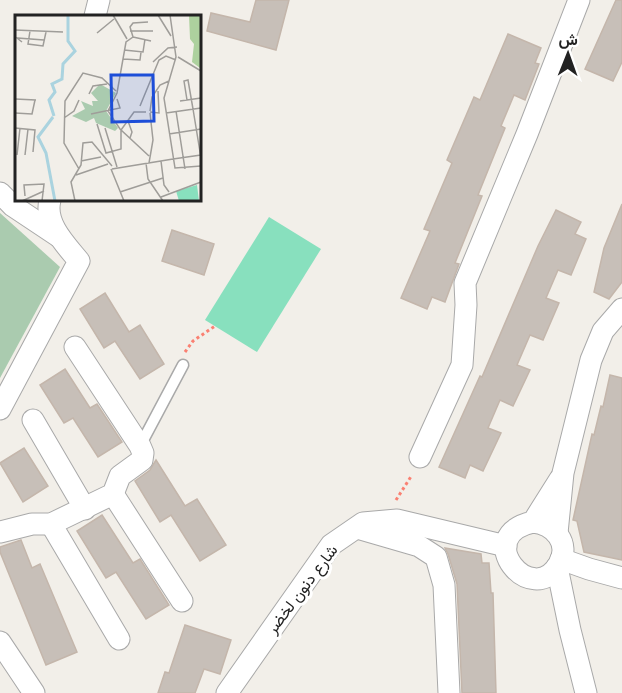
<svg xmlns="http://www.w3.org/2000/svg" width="622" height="693" font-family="'DM Sans',Vazirmatn,sans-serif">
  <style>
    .cemetery { fill: #aacbaf }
    .pitch { fill: #88e0be }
    .building { fill: #c7bfb8; stroke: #c4b6ab; stroke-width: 1.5 }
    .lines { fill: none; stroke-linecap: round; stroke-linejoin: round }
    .service-casing { stroke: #a9a9a9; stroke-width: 13 }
    .minor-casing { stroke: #a9a9a9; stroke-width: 23 }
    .path { stroke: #fa8072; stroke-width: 3; stroke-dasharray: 3 3; stroke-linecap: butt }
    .service { stroke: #fff; stroke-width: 10 }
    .minor { stroke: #fff; stroke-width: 21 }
    .labels { text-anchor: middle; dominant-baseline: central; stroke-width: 6; stroke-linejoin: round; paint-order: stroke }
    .street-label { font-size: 16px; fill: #222; stroke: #fff }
    .inset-river { fill: none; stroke: #aad3df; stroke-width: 3 }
    .inset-road { fill: none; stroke: #9f9d99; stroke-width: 1.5 }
    .view { fill: #1d4ed8; fill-opacity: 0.15; stroke: #1d4ed8; stroke-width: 3 }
    .inset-edge { fill: none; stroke: #222; stroke-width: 3 }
  </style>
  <rect width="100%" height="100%" fill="#f2efe9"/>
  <path class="cemetery" d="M 0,213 L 60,267 L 0,378 Z"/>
  <path class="pitch" d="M 269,217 L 321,249 L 257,352 L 205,320 Z"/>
  <g class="building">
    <path d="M 256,0 L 289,0 L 276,50 L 207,31 L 211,13 L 250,22 Z"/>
    <path d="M 616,0 L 622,0 L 622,62 L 613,81 L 585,69 Z"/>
    <path d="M 508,34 L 541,48 L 535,63 L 539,64 L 525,100 L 514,95 L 501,126 L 505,128 L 478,195 L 482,196 L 455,263 L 459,264 L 445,302 L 432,297 L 427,309 L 401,298 L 430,231 L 424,229 L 452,163 L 447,160 L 474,97 L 480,100 Z"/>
    <path d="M 622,204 L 622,282 L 609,299 L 594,292 L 604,248 Z"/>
    <path d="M 556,210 L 581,222 L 575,234 L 586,239 L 571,275 L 558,270 L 546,298 L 559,303 L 543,340 L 530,335 L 517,365 L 530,370 L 513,406 L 500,400 L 488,428 L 501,433 L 483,471 L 470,465 L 465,478 L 439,467 L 480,376 L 482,377 L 538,246 Z"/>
    <path d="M 172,230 L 214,244 L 204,275 L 162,261 Z"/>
    <path d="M 105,293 L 129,332 L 140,325 L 164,364 L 140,379 L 115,341 L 104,348 L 80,309 Z"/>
    <path d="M 65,369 L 90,408 L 97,404 L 122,442 L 98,457 L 73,418 L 64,423 L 40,385 Z"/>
    <path d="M 610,375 L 622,378 L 622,560 L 584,552 L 577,521 L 573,520 L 592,434 L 594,435 L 601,406 L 603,407 Z"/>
    <path d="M 24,448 L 48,486 L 23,502 L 0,463 Z"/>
    <path d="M 156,460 L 185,506 L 197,499 L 226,545 L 200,561 L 171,515 L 160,522 L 135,481 L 150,470 Z"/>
    <path d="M 102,515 L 133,563 L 140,559 L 169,605 L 146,619 L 116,572 L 106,578 L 77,531 Z"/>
    <path d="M 21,540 L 32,568 L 40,564 L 77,652 L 46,665 L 0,552 L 0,547 Z"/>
    <path d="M 445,548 L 481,554 L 482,563 L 489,563 L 491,593 L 493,593 L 496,693 L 462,693 L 457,584 L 448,554 Z"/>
    <path d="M 185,625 L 231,640 L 220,674 L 204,669 L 195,693 L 158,693 L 165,672 L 169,673 Z"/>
  </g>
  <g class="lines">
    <defs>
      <path id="service" d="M 140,446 L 183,365"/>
      <g id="minor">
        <path d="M 95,16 L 99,0"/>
        <path d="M 0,193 L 13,206 L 58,236"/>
        <path d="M 0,409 L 79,261 C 65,244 44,223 50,200"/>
        <path d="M 33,420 L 85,509"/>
        <path d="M 420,457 L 462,365 L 466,305 L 465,283 L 527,134 L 579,0"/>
        <path d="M 113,494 L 182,601"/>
        <path d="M 533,522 C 554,524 571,543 559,564 C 532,610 470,536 533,522 L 560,479"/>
        <path d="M 51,524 L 119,639"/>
        <path d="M 357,528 L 419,546 L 436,557 L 444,585 L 449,693"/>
        <path d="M 0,532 L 32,524 L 51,524 L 113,494 L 120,476 L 142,460 L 143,453 L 140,446 L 75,347"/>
        <path d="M 557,533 L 563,473 L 591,360 L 603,331 L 622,309"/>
        <path d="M 561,559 L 589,569 L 622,578"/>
        <path d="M 557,567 L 570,630 L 586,693"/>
        <path d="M 0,642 L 34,693"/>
        <path d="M 227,693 L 331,545 L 363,523 L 397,520 L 506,546"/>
      </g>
    </defs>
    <use href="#service" class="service-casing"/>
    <use href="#minor" class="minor-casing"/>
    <g class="path">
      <path d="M 185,352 L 193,341 L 215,326"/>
      <path d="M 396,500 L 412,475"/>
    </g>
    <use href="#service" class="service"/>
    <use href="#minor" class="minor"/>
  </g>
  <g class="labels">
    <g class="street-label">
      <text transform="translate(302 589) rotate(-53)">شارع دنون لخضر</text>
    </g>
  </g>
  <g transform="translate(15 15)">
    <rect width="186" height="186" fill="#f2efe9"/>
    <path d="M 174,0 L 186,0 L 185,53 L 177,47 L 179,29 L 175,24 Z" fill="#add19e"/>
    <path d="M 85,69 L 101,78 L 91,96 L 103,113 L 100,116 L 81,108 L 79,103 L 71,107 L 57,101 L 70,94 L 66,86 L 78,91 L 77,86 L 83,86 L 76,78 Z" fill="#aacbaf"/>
    <path d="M 182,170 L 184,186 L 164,186 L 161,176 Z" fill="#88e0be"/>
    <path class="inset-river" d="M 39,101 L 34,85 L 40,77 L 37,69 L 47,64 L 48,49 L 60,36 L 53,26 L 53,0M 38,102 L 23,122 L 31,138 L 40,186"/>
    <path class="inset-road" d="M 98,0 L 112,24M 143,0 L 156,21M 155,0 L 161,42 L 149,83 L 160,153 L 186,151M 133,7 L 118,8 L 115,12 L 118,22 L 111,27 L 102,78 L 93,96 L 105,114 L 134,141M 0,15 L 48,17M 15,16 L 13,29 L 28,31 L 31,17M 115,16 L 138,16M 82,18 L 99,4M 118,22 L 136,26M 7,27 L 2,23 L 29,25M 109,35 L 128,37 L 130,24M 163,42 L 186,56M 108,44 L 125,45 L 126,37M 138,47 L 153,33 L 162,32M 74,79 L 78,71 L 92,69M 0,84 L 21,85M 172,85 L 169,66 L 173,65 L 178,94M 165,86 L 186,83M 125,91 L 144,45 L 151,41 L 161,45M 178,94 L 186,143M 135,96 L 137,82 L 145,70 L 154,66M 161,96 L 170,154M 135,97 L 144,98 L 143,76M 0,98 L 17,99 L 20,85M 151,98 L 186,93M 76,99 L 105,93 L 102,84M 49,103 L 59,96 L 64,85M 113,106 L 117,117 L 115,123M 82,109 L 91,138 L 106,134 L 106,115 L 119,97 L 131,97M 0,113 L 20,115 L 18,137M 90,113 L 102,152M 154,119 L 186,114M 2,140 L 5,113M 10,140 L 13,114M 158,144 L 186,140M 66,146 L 86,142M 146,146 L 149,170 L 154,177M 131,148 L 133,164 L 148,186M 134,148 L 138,125 L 135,98M 64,154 L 49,128 L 50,86 L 68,58 L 87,63 L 101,76M 96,154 L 109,186M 97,154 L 158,144M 61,160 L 93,149M 105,177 L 148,163M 10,181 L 9,170 L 29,169 L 27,186M 146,182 L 186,167M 7,186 L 29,176M 60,186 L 56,167 L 66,150 L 68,128 L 77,127 L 97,151"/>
    <path class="view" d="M 96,60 L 138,60 L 139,106 L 97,107 Z"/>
    <rect width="186" height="186" class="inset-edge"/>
  </g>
  <g transform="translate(568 54) rotate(1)" stroke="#ffffff" stroke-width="4.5" paint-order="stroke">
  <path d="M0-4.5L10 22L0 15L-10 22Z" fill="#222222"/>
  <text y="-9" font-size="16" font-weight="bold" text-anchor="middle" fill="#222222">ش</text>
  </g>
</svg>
